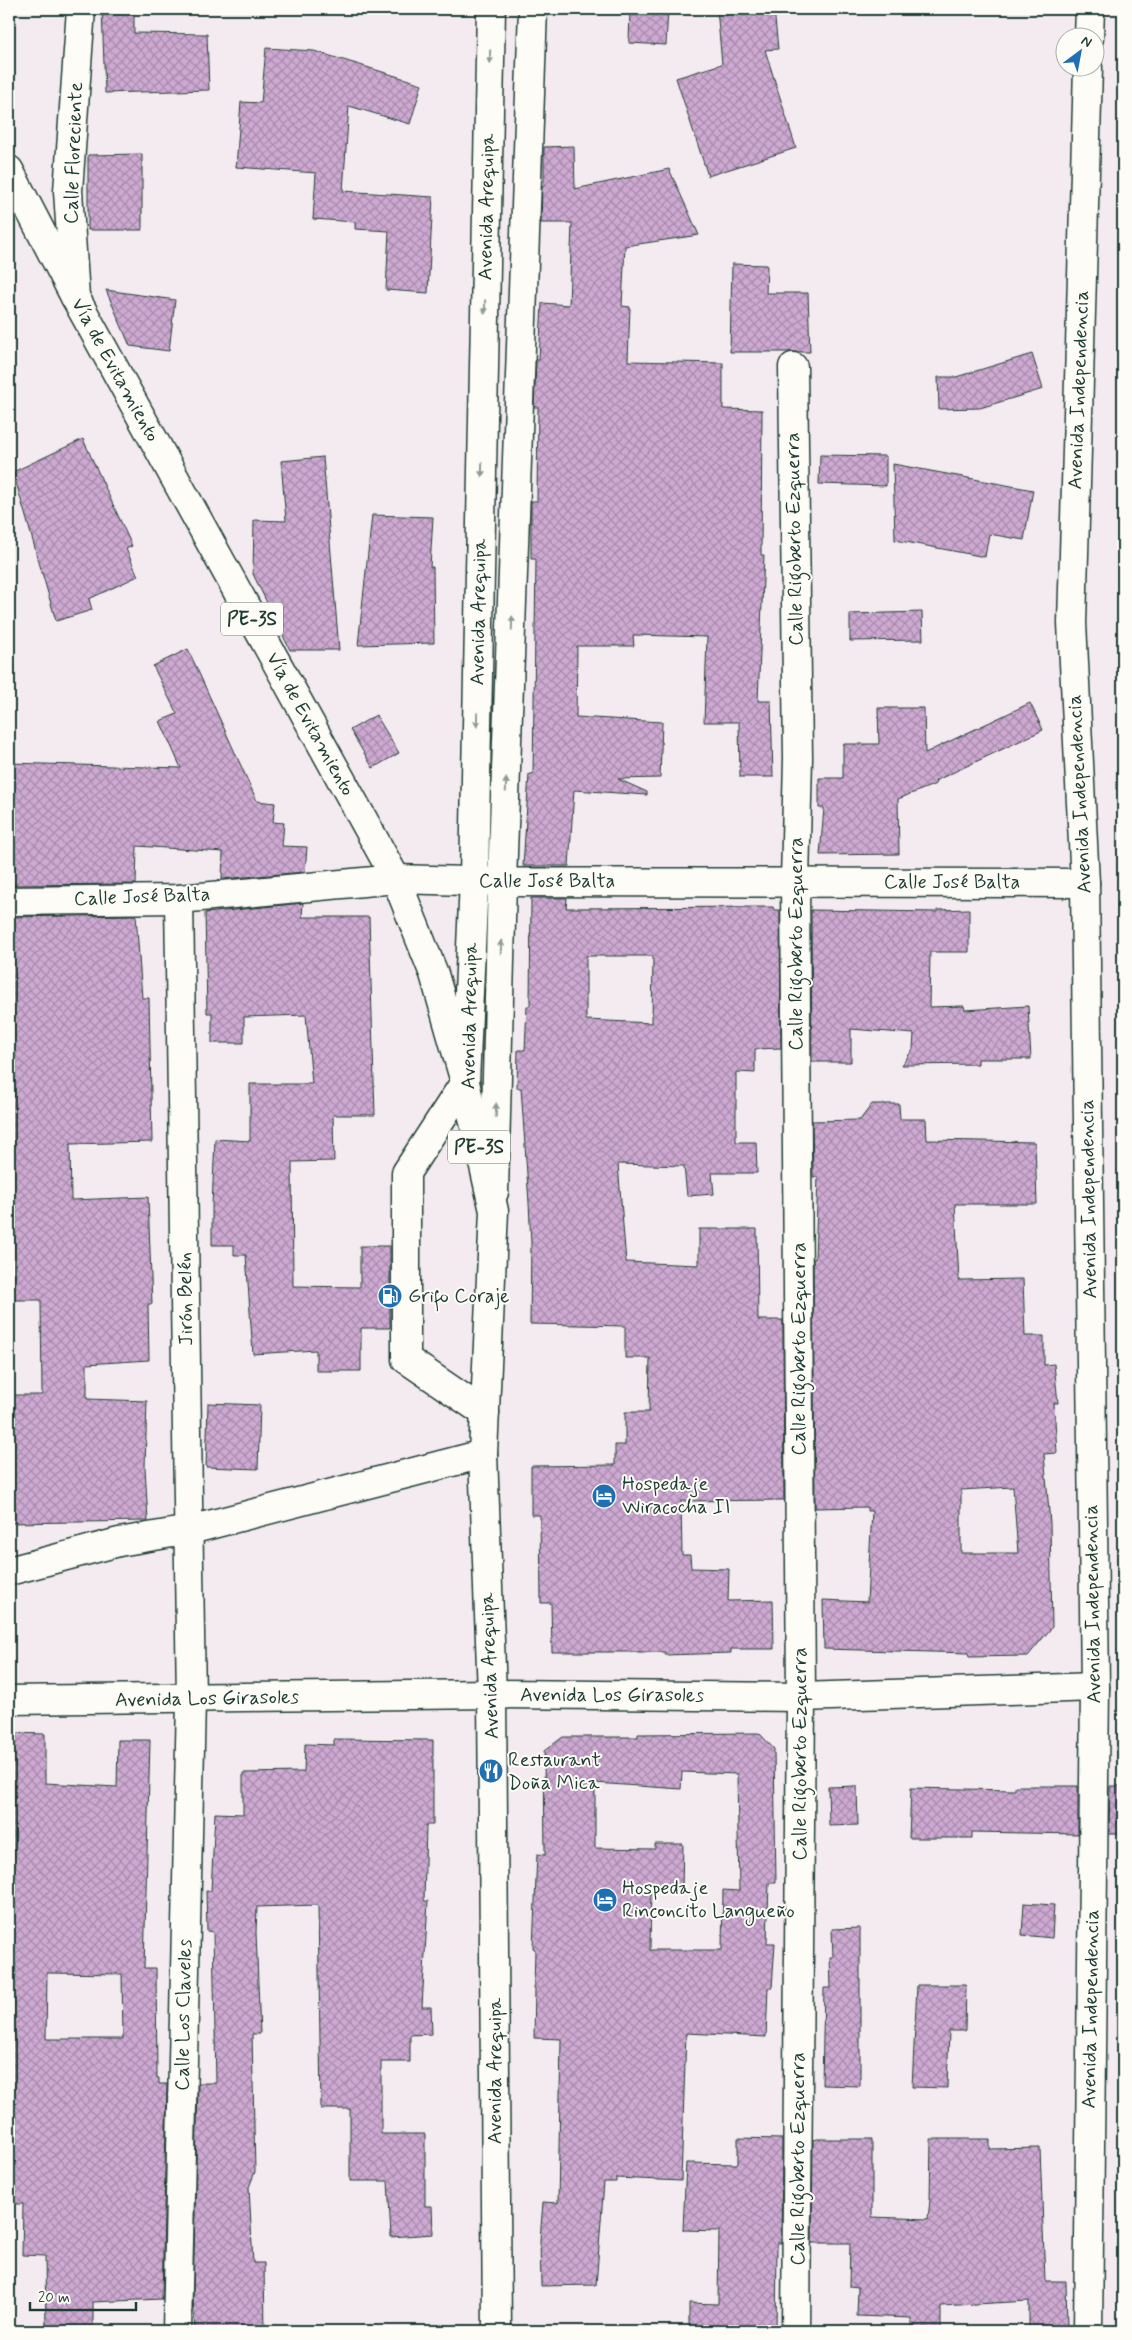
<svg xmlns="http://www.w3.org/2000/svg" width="1132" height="2340" font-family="Mynerve,sans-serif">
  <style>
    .building { fill: url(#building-cross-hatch); stroke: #1f3d34; fill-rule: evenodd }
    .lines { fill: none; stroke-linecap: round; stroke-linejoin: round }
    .minor-casing { stroke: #1f3d34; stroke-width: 31 }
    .highway-casing { stroke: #1f3d34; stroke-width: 31 }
    .minor { stroke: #fdfcf7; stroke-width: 28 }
    .highway { stroke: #fdfcf7; stroke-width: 28 }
    .oneway { fill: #8e9c96 }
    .labels { text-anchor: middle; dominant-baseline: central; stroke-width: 4; stroke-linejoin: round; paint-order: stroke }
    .shield { fill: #fdfcf7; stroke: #62766e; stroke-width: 1 }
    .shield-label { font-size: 19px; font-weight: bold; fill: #1f3d34 }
    .street-label { font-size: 20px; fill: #1f3d34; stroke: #fdfcf7 }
    .poi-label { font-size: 20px; fill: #1f3d34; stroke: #fdfcf7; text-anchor: start }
  </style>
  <defs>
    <pattern id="building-cross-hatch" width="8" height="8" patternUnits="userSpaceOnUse" patternTransform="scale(1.25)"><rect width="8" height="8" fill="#cea9d2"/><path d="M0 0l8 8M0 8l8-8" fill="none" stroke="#a78bab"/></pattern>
  </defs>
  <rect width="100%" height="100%" fill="#f4ebf0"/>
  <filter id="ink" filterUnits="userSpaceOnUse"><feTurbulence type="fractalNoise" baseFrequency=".02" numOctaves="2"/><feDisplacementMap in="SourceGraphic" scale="10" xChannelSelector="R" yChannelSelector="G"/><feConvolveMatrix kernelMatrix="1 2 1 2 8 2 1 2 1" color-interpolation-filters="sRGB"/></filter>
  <g filter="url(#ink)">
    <g class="building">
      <path d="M 102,9 L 134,9 L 134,33 L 207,34 L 209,90 L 105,93 Z"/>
      <path d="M 630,9 L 668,9 L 666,45 L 629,43 Z"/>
      <path d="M 717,9 L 774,9 L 778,49 L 765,50 L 796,148 L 708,176 L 676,78 L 722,64 Z"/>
      <path d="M 266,48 L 314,51 L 422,84 L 410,124 L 349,106 L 343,191 L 433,197 L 428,293 L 386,290 L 389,231 L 355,229 L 355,222 L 313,219 L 316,173 L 236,167 L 241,102 L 261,103 Z"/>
      <path d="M 574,146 L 575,189 L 669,169 L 699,235 L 625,246 L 622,306 L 630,307 L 628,361 L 723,363 L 723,409 L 762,410 L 761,555 L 764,555 L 758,701 L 771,701 L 773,777 L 740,777 L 739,722 L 704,722 L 707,637 L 633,635 L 634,646 L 577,646 L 576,717 L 662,722 L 660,778 L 618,779 L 647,792 L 647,795 L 574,790 L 569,866 L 523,866 L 529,774 L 533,774 L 536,559 L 531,559 L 531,501 L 537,501 L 538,407 L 534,407 L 536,360 L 539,360 L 542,303 L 569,305 L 572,223 L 541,223 L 542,186 L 544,186 L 544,147 Z"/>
      <path d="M 142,154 L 142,230 L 88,230 L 88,155 Z"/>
      <path d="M 732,264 L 767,265 L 766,293 L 808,293 L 810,352 L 730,352 Z"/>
      <path d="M 106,290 L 175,300 L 169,351 L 130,346 Z"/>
      <path d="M 1032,354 L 1043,389 L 980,408 L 939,409 L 938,377 L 956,377 Z"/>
      <path d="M 83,439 L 132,546 L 126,549 L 138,576 L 89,599 L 92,610 L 56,621 L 13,472 Z"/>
      <path d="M 820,455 L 886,456 L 886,486 L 819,484 Z"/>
      <path d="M 323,457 L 339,650 L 290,650 L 253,574 L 254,520 L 286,521 L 281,461 Z"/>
      <path d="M 893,464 L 1033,490 L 1024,540 L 989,534 L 985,557 L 895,540 Z"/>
      <path d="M 372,515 L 433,517 L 430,567 L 433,567 L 434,643 L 358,645 Z"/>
      <path d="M 922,612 L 923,640 L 850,641 L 850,614 Z"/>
      <path d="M 188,649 L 257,801 L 275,803 L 273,822 L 284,823 L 282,846 L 307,847 L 305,872 L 222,879 L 223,852 L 137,846 L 136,884 L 9,885 L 9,763 L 181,768 L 160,721 L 177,714 L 153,666 Z"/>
      <path d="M 1030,703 L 1043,730 L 935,781 L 936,784 L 898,799 L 899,854 L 820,855 L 824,808 L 819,808 L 819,778 L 843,778 L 843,744 L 879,744 L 878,708 L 924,708 L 925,753 Z"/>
      <path d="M 376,715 L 399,753 L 373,768 L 350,730 Z"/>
      <path d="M 531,898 L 567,898 L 566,908 L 773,907 L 774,910 L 780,910 L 781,1048 L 755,1049 L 755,1073 L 736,1072 L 736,1142 L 756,1142 L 757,1173 L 712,1173 L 714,1194 L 687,1196 L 684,1166 L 618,1164 L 626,1262 L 699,1265 L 699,1229 L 757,1229 L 758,1320 L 783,1320 L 784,1500 L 681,1501 L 682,1555 L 690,1555 L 691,1568 L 729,1569 L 728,1601 L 773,1600 L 774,1649 L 731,1649 L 731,1653 L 665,1655 L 665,1652 L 552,1652 L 551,1603 L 541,1603 L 540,1515 L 531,1515 L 531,1466 L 615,1465 L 615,1445 L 625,1445 L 625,1412 L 649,1412 L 650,1358 L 625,1358 L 625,1326 L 530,1324 L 531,1243 L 529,1203 L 521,1088 L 517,1088 L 518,1050 L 525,1050 L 527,1006 L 530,1006 ZM 586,956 L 653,956 L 652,1023 L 586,1020 Z"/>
      <path d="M 303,903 L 302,917 L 369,917 L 375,1115 L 333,1115 L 334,1161 L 292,1162 L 293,1286 L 360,1287 L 360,1246 L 390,1246 L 390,1328 L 361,1328 L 361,1371 L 316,1371 L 316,1350 L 253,1354 L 246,1255 L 234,1255 L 234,1245 L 212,1245 L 212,1205 L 215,1139 L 250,1141 L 250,1084 L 312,1084 L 306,1015 L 244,1017 L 244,1043 L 212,1043 L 212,1013 L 207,1013 L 205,913 Z"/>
      <path d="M 969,909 L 969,952 L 930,952 L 929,1007 L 964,1006 L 965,1010 L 1028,1006 L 1031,1059 L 978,1059 L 978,1064 L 902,1065 L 913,1049 L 914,1034 L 851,1029 L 851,1062 L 812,1062 L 811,910 L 937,912 L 937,910 Z"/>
      <path d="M 136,915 L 142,998 L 149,998 L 152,1142 L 70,1144 L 71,1200 L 148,1197 L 152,1304 L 148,1304 L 149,1360 L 87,1364 L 87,1399 L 147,1401 L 145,1467 L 148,1521 L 9,1523 L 9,1395 L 42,1395 L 41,1300 L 14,1300 L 10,1132 L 9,917 Z"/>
      <path d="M 872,1104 L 899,1104 L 900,1119 L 926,1119 L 927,1140 L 1035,1142 L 1037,1204 L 955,1204 L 959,1280 L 1023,1279 L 1025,1336 L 1044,1336 L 1044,1365 L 1054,1364 L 1058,1403 L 1054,1403 L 1057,1453 L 1044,1454 L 1050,1523 L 1052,1627 L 1028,1656 L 969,1657 L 968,1653 L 824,1649 L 823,1600 L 867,1602 L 872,1511 L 867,1511 L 867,1507 L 815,1508 L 813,1259 L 815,1259 L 818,1177 L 813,1177 L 812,1121 L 860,1120 ZM 1013,1487 L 1018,1553 L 961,1553 L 961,1490 Z"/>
      <path d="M 208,1403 L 260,1405 L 258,1469 L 206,1467 Z"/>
      <path d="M 9,1733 L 45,1734 L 45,1783 L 117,1787 L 118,1740 L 150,1740 L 144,1968 L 156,1968 L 157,2078 L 159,2078 L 159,2084 L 167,2084 L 162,2299 L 93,2302 L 93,2331 L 46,2331 L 45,2256 L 22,2255 L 23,2204 L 9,2204 ZM 47,1973 L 122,1974 L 123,2039 L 46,2039 Z"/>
      <path d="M 759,1733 L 774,1749 L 776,1883 L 769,1883 L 767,1943 L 775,1943 L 772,1988 L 768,1988 L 766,2037 L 686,2033 L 681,2181 L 616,2178 L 616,2182 L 604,2182 L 596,2285 L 541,2286 L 540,2240 L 543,2202 L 558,2203 L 561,2039 L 534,2038 L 535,1988 L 534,1988 L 535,1949 L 533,1948 L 537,1854 L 545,1855 L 544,1751 L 563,1737 L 638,1737 L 638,1734 ZM 682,1772 L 737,1774 L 739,1891 L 723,1890 L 722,1950 L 650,1950 L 651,1887 L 682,1888 L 683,1844 L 655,1844 L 655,1849 L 595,1848 L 595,1783 L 681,1789 Z"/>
      <path d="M 334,1739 L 433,1740 L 433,1825 L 426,1825 L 424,1901 L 428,1901 L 422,2007 L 431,2007 L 432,2034 L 410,2035 L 410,2062 L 381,2062 L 381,2134 L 425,2134 L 425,2206 L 432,2206 L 433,2234 L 391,2237 L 388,2181 L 350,2181 L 350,2109 L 321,2109 L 318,1905 L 257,1907 L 256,1932 L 260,2034 L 252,2034 L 255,2172 L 249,2187 L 253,2263 L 264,2263 L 265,2331 L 195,2331 L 193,2298 L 198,2083 L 216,2083 L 213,1932 L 207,1931 L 206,1891 L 211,1891 L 215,1813 L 243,1814 L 243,1773 L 304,1772 L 305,1744 L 334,1745 Z"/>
      <path d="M 857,1786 L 858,1825 L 829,1826 L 828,1787 Z"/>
      <path d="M 1015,1786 L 1078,1786 L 1078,1834 L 972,1832 L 972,1838 L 909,1838 L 911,1788 L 1015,1790 Z"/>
      <path d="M 1110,1786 L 1123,1786 L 1123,1834 L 1109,1834 Z"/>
      <path d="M 1024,1903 L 1054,1905 L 1052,1938 L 1022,1935 Z"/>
      <path d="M 860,1928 L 860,2086 L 822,2085 L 824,1988 L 831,1988 L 830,1957 L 833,1957 L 832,1929 Z"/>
      <path d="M 917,1985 L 966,1985 L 965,2031 L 949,2031 L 947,2088 L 912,2087 Z"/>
      <path d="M 738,2138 L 782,2139 L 781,2243 L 777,2243 L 776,2331 L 689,2331 L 689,2303 L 718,2304 L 719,2231 L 683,2230 L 686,2163 L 738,2164 Z"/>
      <path d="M 818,2139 L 872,2139 L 872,2217 L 928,2219 L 930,2200 L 931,2139 L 990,2139 L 990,2149 L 1040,2148 L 1045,2281 L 1066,2281 L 1067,2329 L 1029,2329 L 1029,2301 L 941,2306 L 941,2331 L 911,2331 L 911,2318 L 857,2316 L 858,2287 L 849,2286 L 850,2243 L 812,2243 L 813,2140 Z"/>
    </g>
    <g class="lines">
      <defs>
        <g id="minor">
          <path d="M 1089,38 L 1090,9"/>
          <path d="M 75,297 L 68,191 L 81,9"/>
          <path d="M 793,367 L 798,758 L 795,881 L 801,1697 L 796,2331"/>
          <path d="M 9,901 L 179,899 L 396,879 L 502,882 L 1085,883"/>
          <path d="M 494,1192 L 502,882 L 533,9"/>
          <path d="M 485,1413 L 406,1359 L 406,1173 L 465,1082 L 474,880 L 491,9"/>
          <path d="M 9,1571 L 119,1542 L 190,1530 L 483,1454"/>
          <path d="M 9,1700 L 492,1694 L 801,1697 L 1095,1687"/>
          <path d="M 177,2331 L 191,1700 L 179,899"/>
          <path d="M 1088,2331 L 1095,1687 L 1085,883 L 1072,623 L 1088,68"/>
        </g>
        <path id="highway" d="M 9,170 L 75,297 L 396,879 L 434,974 L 465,1082 L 494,1211 L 483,1454 L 492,1694 L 497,2331"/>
      </defs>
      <use href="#minor" class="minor-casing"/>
      <use href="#highway" class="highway-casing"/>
      <use href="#minor" class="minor"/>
      <use href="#highway" class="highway"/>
    </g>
    <defs><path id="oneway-solid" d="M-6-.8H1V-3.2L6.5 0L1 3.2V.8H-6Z" transform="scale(1.25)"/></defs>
    <g class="oneway">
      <use href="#oneway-solid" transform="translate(490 57) rotate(91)"/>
      <use href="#oneway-solid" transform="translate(485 307) rotate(91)"/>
      <use href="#oneway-solid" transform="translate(482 470) rotate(91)"/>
      <use href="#oneway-solid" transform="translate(512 623) rotate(-88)"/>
      <use href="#oneway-solid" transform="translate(477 720) rotate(91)"/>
      <use href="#oneway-solid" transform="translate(506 785) rotate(-88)"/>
      <use href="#oneway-solid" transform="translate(501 947) rotate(-88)"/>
      <use href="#oneway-solid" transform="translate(496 1110) rotate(-88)"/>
    </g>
  </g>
  <defs>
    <symbol id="fuel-disc" viewBox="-11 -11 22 22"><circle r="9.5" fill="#1f6fb2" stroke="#fdfcf7"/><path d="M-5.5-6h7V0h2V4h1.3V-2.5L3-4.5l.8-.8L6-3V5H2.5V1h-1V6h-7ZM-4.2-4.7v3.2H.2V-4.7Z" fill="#fff"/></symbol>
    <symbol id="hotel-disc" viewBox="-11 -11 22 22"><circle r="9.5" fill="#1f6fb2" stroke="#fdfcf7"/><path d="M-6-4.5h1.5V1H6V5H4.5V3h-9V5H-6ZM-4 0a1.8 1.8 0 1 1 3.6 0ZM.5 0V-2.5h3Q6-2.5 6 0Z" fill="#fff"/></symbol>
    <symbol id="restaurant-disc" viewBox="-11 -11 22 22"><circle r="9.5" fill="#1f6fb2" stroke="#fdfcf7"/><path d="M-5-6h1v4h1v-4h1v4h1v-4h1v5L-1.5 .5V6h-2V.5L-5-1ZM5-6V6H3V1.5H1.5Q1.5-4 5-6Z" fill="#fff"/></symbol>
  </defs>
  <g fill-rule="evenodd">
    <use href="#fuel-disc" x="376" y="1282" width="28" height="28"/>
    <use href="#hotel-disc" x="590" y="1482" width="28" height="28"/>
    <use href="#restaurant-disc" x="477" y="1757" width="28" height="28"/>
    <use href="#hotel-disc" x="591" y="1886" width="28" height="28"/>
  </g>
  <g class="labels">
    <g class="shield">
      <rect x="221" y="602.5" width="62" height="33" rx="4"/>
      <rect x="448" y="1130.5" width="62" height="33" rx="4"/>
    </g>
    <g class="shield-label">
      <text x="252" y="619">PE-3S</text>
      <text x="479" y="1147">PE-3S</text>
    </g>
    <g class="street-label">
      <text transform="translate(74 153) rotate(-88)">Calle Floreciente</text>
      <text transform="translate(487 207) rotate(-89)">Avenida Arequipa</text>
      <text transform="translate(115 370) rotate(61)">Vía de Evitamiento</text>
      <text transform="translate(1079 390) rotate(-88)">Avenida Independencia</text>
      <text transform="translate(795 539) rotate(-91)">Calle Rigoberto Ezquerra</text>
      <text transform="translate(479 612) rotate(-89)">Avenida Arequipa</text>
      <text transform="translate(310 724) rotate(61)">Vía de Evitamiento</text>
      <text transform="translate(1080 794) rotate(-93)">Avenida Independencia</text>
      <text x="547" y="881">Calle José Balta</text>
      <text x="952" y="882">Calle José Balta</text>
      <text transform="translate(142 897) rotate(-2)">Calle José Balta</text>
      <text transform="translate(796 944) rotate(-90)">Calle Rigoberto Ezquerra</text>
      <text transform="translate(470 1016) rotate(-89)">Avenida Arequipa</text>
      <text transform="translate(1089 1199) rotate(-91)">Avenida Independencia</text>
      <text transform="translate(186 1299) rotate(-91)">Jirón Belén</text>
      <text transform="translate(799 1349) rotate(-90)">Calle Rigoberto Ezquerra</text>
      <text transform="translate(1093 1604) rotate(-91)">Avenida Independencia</text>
      <text transform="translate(490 1666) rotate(-92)">Avenida Arequipa</text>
      <text x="612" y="1695">Avenida Los Girasoles</text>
      <text transform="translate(207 1699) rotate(-1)">Avenida Los Girasoles</text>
      <text transform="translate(800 1754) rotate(-90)">Calle Rigoberto Ezquerra</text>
      <text transform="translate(1091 2009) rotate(-89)">Avenida Independencia</text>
      <text transform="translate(184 2015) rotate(-89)">Calle Los Claveles</text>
      <text transform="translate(495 2071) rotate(-90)">Avenida Arequipa</text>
      <text transform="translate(798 2159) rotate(-90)">Calle Rigoberto Ezquerra</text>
    </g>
    <g class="poi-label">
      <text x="408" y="1296">Grifo Coraje</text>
      <text x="622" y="1484">Hospedaje<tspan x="622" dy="23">Wiracocha II</tspan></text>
      <text x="508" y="1760">Restaurant<tspan x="508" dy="23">Doña Mica</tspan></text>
      <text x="622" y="1888">Hospedaje<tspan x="622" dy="23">Rinconcito Langueño</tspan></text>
    </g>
  </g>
  <rect width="1132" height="2340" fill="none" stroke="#fdfcf7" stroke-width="30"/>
  <rect x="15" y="15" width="1102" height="2310" fill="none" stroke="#1f3d34" stroke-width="2" filter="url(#ink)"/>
  <g transform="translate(1080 52) rotate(32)"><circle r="24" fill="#fdfcf7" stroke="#a4b0a9"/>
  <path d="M0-4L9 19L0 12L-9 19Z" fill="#1f6fb2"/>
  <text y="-8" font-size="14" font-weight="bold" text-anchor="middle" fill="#1f3d34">N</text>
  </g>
  <path d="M30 2302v8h106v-8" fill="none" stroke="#1f3d34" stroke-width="2.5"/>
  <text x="38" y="2302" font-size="15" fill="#1f3d34" stroke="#fdfcf7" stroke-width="4" paint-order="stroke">20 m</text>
</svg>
